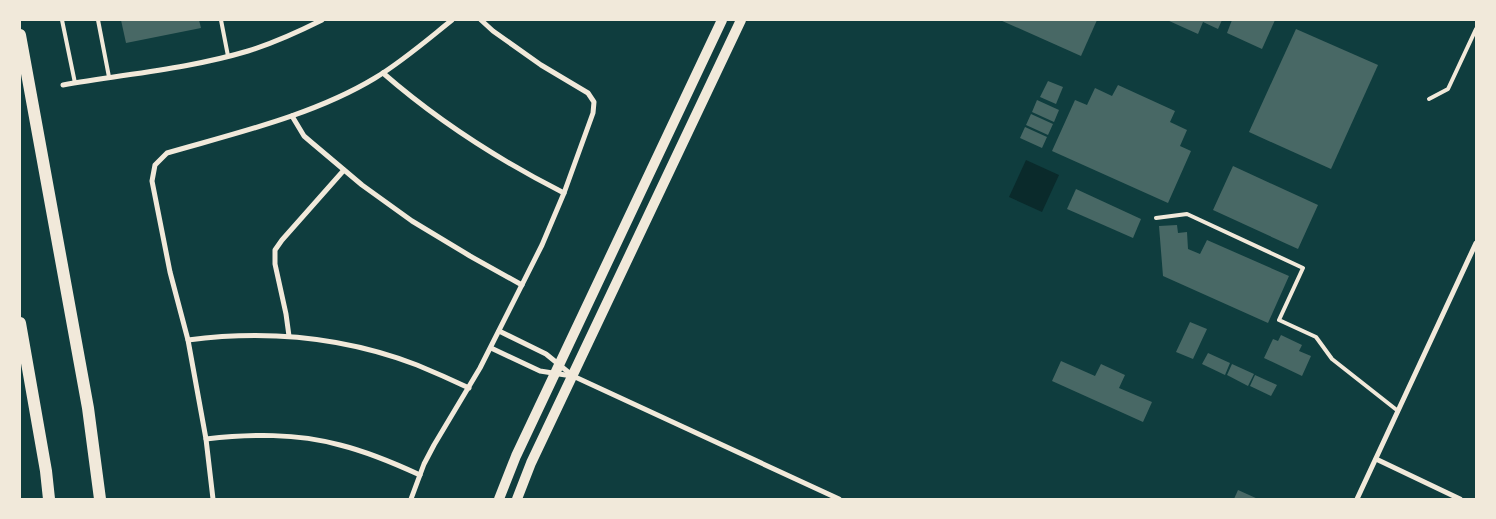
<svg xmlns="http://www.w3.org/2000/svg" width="1496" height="519" font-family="Jost,sans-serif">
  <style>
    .water { fill: #0a2a2b }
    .building { fill: #486865 }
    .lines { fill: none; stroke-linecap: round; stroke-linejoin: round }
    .service { stroke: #f1e9da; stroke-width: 4 }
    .minor { stroke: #f1e9da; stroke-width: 5 }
    .secondary { stroke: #f1e9da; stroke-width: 10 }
    .motorway { stroke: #f1e9da; stroke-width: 12 }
  </style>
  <rect width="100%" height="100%" fill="#0f3d3e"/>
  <path class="water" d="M 1026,160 L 1059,175 L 1042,212 L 1009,197 Z"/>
  <g class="building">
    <path d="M 121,20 L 199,20 L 201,28 L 126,43 Z"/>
    <path d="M 1000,20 L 1097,20 L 1081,56 Z"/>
    <path d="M 1167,20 L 1222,20 L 1218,29 L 1203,22 L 1198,34 Z"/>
    <path d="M 1232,20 L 1275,20 L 1262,49 L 1227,33 Z"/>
    <path d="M 1296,29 L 1378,65 L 1331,169 L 1249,132 Z"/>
    <path d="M 1048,81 L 1063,87 L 1056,104 L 1040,97 Z"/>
    <path d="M 1118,85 L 1175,111 L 1170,122 L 1187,130 L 1180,146 L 1191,151 L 1168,203 L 1052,151 L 1075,100 L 1087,105 L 1095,88 L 1112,96 Z"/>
    <path d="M 1037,100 L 1059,110 L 1054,122 L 1032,112 Z"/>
    <path d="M 1031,114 L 1053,124 L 1048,135 L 1026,125 Z"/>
    <path d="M 1025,127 L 1047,137 L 1042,148 L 1020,138 Z"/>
    <path d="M 1233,166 L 1318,205 L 1298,249 L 1213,210 Z"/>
    <path d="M 1076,189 L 1141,219 L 1133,238 L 1067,209 Z"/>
    <path d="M 1177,225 L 1178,233 L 1187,232 L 1188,249 L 1200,254 L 1207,240 L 1289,276 L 1268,323 L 1163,276 L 1159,226 Z"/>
    <path d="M 1190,322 L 1207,329 L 1193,359 L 1176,352 Z"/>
    <path d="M 1281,335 L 1302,345 L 1299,351 L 1311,356 L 1302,376 L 1264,358 L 1273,339 L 1278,341 Z"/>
    <path d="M 1208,353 L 1230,363 L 1225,375 L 1202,364 Z"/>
    <path d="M 1061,361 L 1095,376 L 1101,364 L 1125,375 L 1119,388 L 1152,402 L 1143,422 L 1052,381 Z"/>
    <path d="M 1232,364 L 1254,374 L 1248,386 L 1227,375 Z"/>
    <path d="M 1255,375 L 1277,385 L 1271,396 L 1250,386 Z"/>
    <path d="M 1238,490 L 1258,499 L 1234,499 Z"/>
  </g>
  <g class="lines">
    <g class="service">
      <path d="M 62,20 L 75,83"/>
      <path d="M 98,20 L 109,77"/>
      <path d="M 221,20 L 228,56"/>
      <path d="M 1429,99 L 1448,89 L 1476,29"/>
      <path d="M 1156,218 L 1187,214 L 1303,268 L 1279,320 L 1316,337 L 1332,359 L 1398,411"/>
    </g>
    <g class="minor">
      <path d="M 383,73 C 438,121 499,160 564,193"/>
      <path d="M 63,85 C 125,74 188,69 248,51 C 274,43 298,32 322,20"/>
      <path d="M 292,116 L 304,136 L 311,142 L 362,185 L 412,221 L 470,256 L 522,285"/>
      <path d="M 499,331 L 546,354 L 573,376 L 839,499"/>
      <path d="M 289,336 L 286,314 L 275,264 L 275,250 L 282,240 L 344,170"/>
      <path d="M 188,340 C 265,330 344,337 417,365 C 434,372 452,380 469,388"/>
      <path d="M 491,348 L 540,371 L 572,376"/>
      <path d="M 206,439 C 251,434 296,433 340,445 C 368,452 394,463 420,475"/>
      <path d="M 1376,459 L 1460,499"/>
      <path d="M 213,499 L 206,439 L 188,340 L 170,272 L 152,181 L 155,165 L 167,153 C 236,133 314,115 375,78 C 403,61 427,40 452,20"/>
      <path d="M 411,499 L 424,464 L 434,445 L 480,368 L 542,245 L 564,193 L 593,113 L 594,102 L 588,93 L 541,65 L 493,31 L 481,20"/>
      <path d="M 1357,499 L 1476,243"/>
    </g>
    <g class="secondary">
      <path d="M 499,499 L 516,456 L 722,20"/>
      <path d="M 517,499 L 531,463 L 741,20"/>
    </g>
    <g class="motorway">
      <path d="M 20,35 L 88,408 L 100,499"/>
      <path d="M 20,323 L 46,471 L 49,499"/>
    </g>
  </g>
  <rect width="1496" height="519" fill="none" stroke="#f1e9da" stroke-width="42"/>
</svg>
